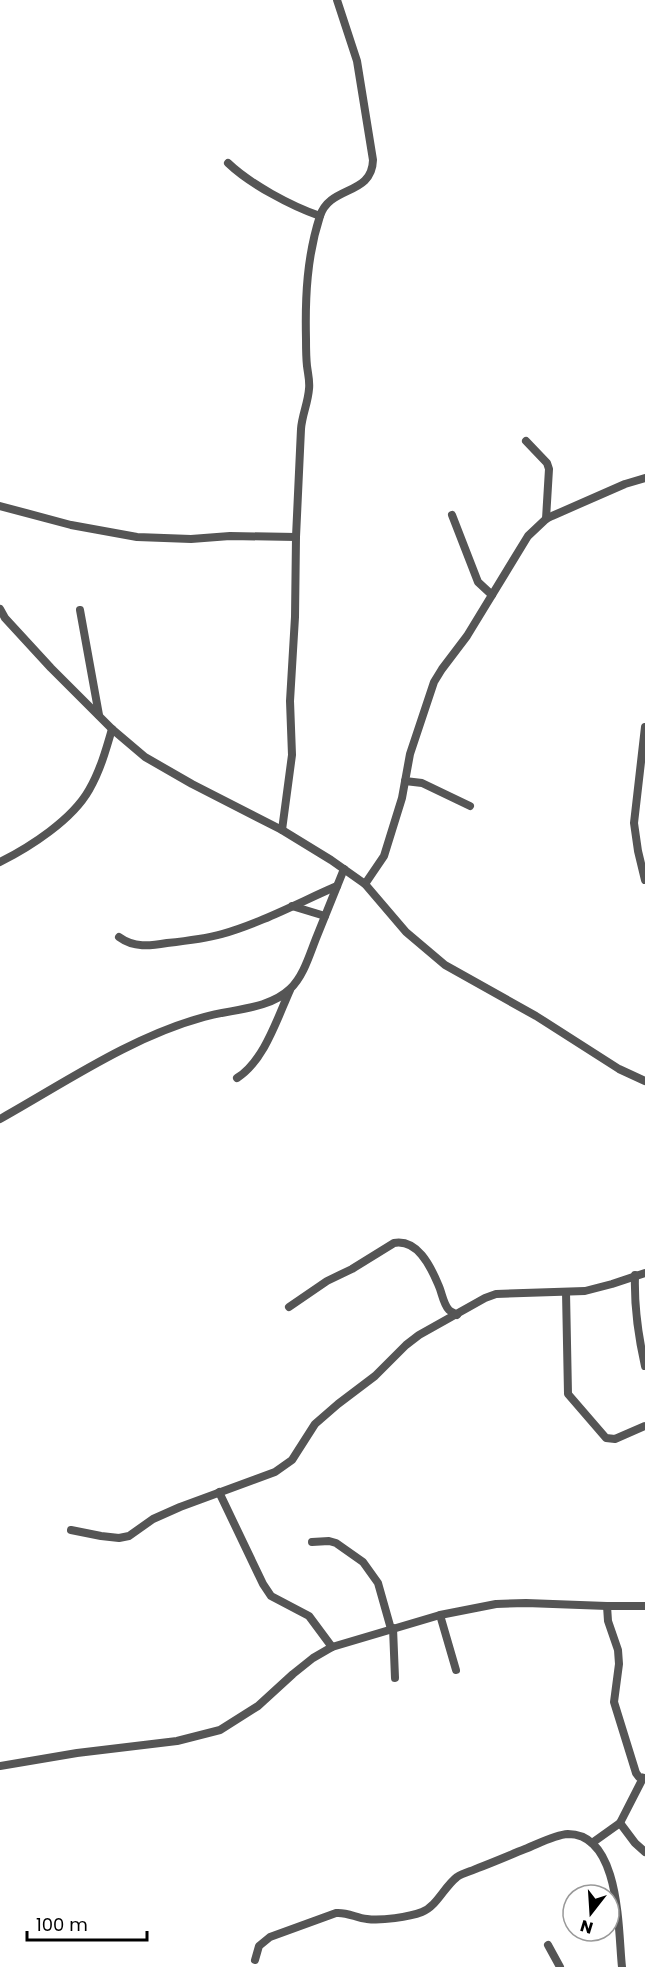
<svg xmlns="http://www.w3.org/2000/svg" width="645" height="1967" font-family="Poppins,sans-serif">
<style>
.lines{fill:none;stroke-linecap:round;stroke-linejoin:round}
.street{stroke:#555;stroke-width:8}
</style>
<rect width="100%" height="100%" fill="#fff"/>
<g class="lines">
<!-- street -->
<g class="street">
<path d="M228,163C250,184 291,206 320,216"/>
<polyline points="526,441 547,463 549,469 546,519"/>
<polyline points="0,506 71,525 137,537 191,539 230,536 296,537"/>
<polyline points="452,515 478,582 492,595"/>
<polyline points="0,609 5,618 51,668 112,729 145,757 192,784 282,830 331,860 365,884 406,932 445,965 536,1016 619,1069 645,1081"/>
<polyline points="80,610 99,715"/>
<polyline points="645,727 634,823 638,851 645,880"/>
<polyline points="405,781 422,783 470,806"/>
<path d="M282,830L292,755L290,701L295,617L296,537L301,429C302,415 308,403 309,389C310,381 308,374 307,366C306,357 306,348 306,339C305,297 307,256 320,216C330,185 372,196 373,160L357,61L337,0"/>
<path d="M0,862C30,847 72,820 89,790C100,771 106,750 112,729"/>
<polyline points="365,884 384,856 402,798 410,754 434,682 442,669 467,636 528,536 546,519 552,516 625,484 645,478"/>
<polyline points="292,906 325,916"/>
<path d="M119,937C134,948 150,946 167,943C186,941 204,939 222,934C261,923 300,902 337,886"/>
<path d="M237,1078C264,1061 277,1019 290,990"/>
<path d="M0,1119C66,1082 131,1037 204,1017C231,1009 268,1010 290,989C304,976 310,953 317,936C326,914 335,891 344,869"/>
<path d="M635,1275C634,1306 638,1335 645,1366"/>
<polyline points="566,1292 568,1394 606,1438 615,1439 645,1426"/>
<path d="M289,1307L327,1281L352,1269L394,1243C417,1239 430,1265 438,1284C442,1292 443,1304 449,1310C451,1312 455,1313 457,1315"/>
<polyline points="219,1492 263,1584 271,1596 309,1616 332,1647"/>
<polyline points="71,1530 101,1536 119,1538 129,1536 153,1519 180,1507 275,1472 292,1460 315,1424 338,1404 375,1376 406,1345 419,1335 485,1298 496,1294 585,1291 612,1284 645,1273"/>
<polyline points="312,1542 329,1541 336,1543 363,1562 378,1583 391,1629"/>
<polyline points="607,1606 608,1621 618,1650 619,1664 614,1702 636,1773 639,1777 645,1778"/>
<polyline points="440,1615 456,1670"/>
<polyline points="393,1628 395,1678"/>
<polyline points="0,1766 77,1753 177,1741 220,1730 258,1706 293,1674 313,1658 332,1647 440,1615 496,1604 526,1603 607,1606 645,1606"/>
<polyline points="620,1823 635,1843 645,1852"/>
<polyline points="592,1843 620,1823 643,1778"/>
<polyline points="548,1945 560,1967"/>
<path d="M255,1960L259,1946L270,1937L336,1913C348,1912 356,1918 367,1919C381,1921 409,1917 422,1912C437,1906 444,1887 457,1877C463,1873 472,1871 478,1868C494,1862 510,1855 525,1849C538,1844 554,1835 568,1834C621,1834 618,1932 622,1967"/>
</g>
</g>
<!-- north arrow -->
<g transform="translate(591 1913) rotate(197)"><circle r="28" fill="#ffffff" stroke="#999999" stroke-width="1.5"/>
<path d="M0-4.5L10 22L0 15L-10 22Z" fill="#000000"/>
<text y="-9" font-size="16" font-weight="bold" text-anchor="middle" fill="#000000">N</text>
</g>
<!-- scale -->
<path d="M27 1931v9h120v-9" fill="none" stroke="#000000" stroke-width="3"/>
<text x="36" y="1931" font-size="18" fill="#000000" stroke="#ffffff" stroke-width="4.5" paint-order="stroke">100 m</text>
</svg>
